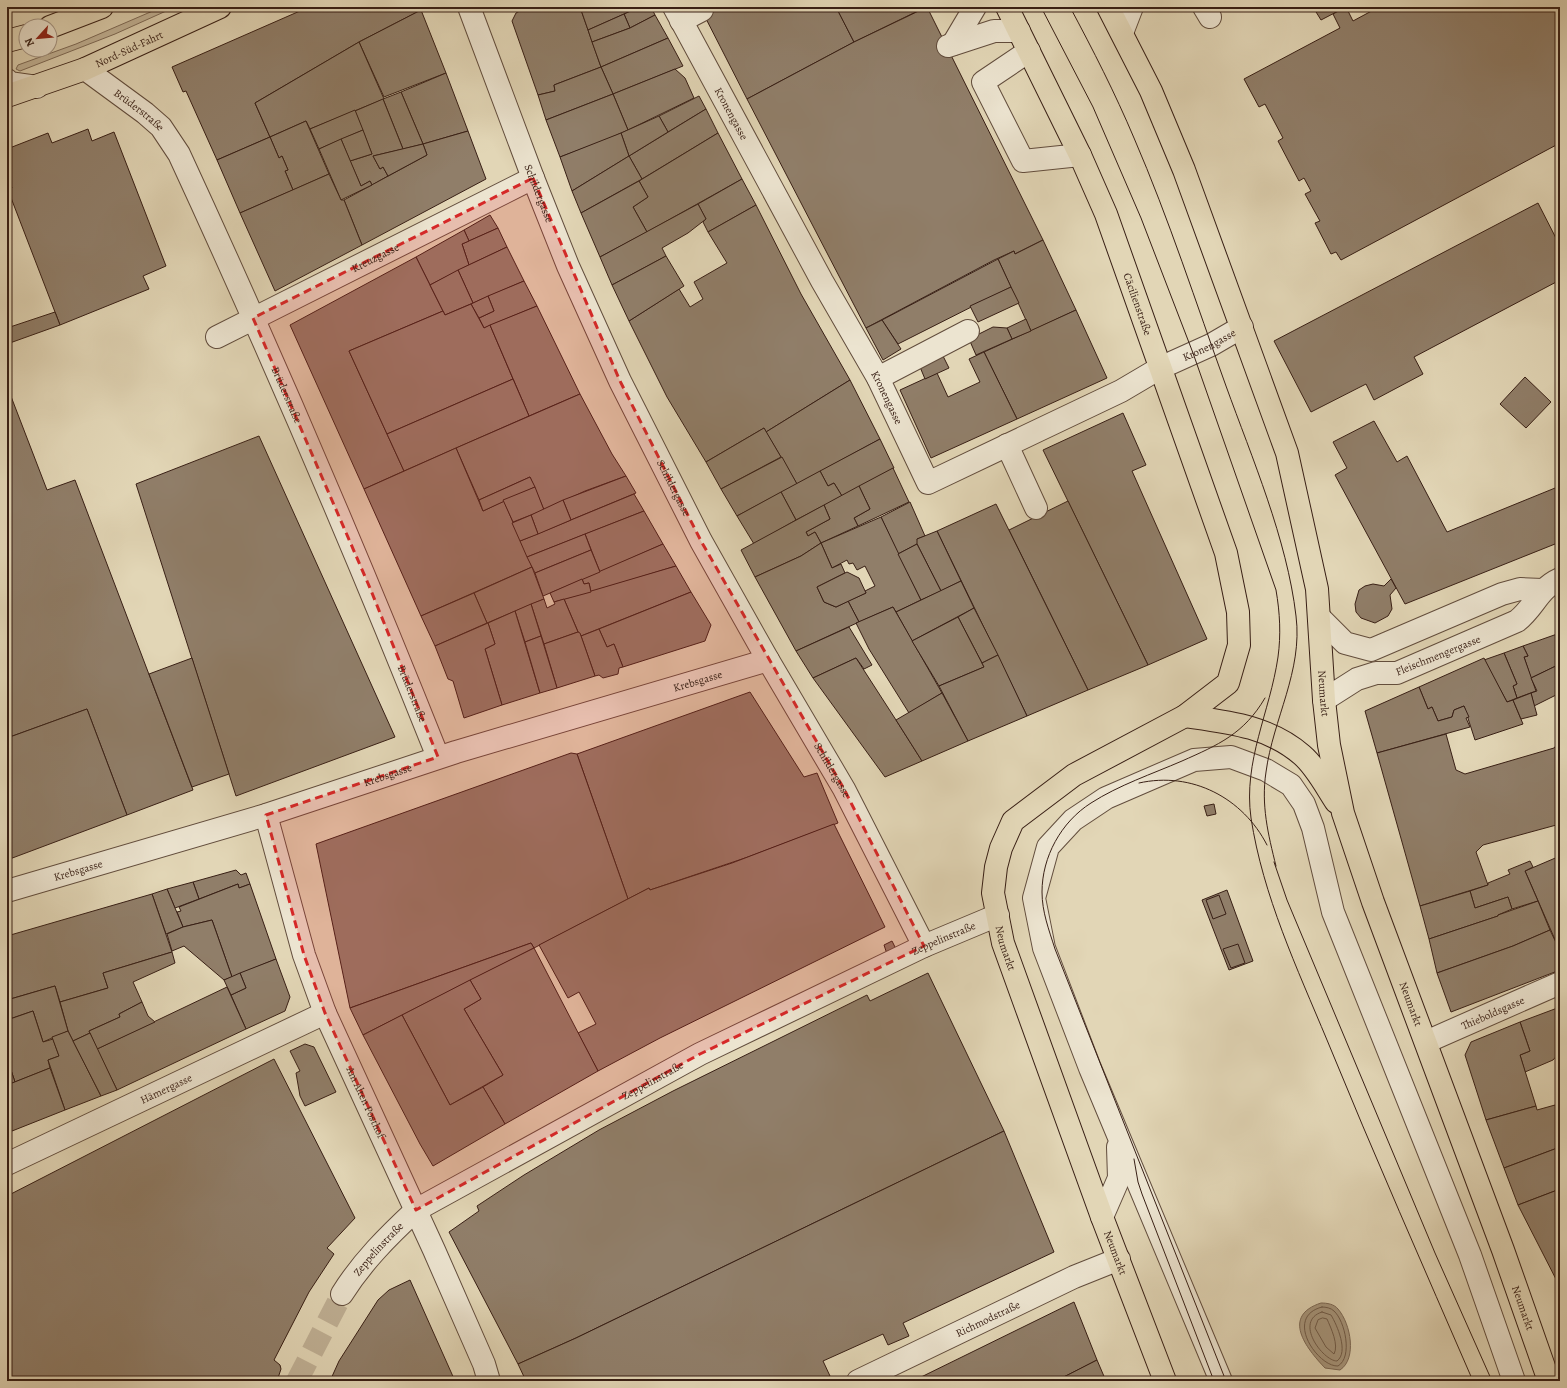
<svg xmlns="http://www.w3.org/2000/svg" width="1567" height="1388" font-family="Alegreya,serif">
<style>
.green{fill:#c5b79b;stroke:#7e6b58}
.water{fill:#a8987f;stroke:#7b6855}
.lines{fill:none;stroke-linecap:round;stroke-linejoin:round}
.shore{stroke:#705c4a;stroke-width:1}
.building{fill:#907e69;stroke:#381f15}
.minor-tunnel{stroke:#c0b196;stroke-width:22;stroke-dasharray:22 11;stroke-linecap:butt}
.minor-casing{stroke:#624d3d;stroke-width:24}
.major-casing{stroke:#381f15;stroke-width:24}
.minor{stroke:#ece4d0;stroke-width:22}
.major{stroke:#e2d6b6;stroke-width:22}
.tram{stroke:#381f15;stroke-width:1}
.marked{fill:#d62828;fill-opacity:0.2;stroke:#d62828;stroke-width:3;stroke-dasharray:8 5;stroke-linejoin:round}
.labels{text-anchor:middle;stroke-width:3.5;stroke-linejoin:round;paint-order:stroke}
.street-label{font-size:11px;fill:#381f15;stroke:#ece4d0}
</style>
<rect width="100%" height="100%" fill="#e2d6b6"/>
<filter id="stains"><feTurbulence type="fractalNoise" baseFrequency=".005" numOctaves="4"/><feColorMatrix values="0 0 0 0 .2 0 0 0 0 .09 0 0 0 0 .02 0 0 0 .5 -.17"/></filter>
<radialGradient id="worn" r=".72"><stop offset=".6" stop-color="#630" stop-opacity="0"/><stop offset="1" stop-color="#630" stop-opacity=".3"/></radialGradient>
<!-- green -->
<polygon class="green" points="162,7 175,7 115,34 20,71 16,69 18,65 76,44"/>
<!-- water -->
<path class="water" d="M1321,1303C1327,1303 1334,1304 1338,1309C1351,1324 1357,1359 1340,1370L1325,1368C1306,1348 1281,1316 1321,1303Z"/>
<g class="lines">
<!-- shore -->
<g class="shore">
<path d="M1322,1307C1326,1307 1331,1308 1334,1311C1345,1321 1353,1357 1338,1366C1318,1367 1283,1317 1322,1307Z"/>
<path d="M1322,1312L1331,1315C1337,1325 1349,1352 1337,1361C1323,1361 1293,1321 1322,1312Z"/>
<path d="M1323,1318L1327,1319C1331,1328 1339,1345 1334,1354L1326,1347L1315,1328L1318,1320Z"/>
</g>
</g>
<!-- building -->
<g class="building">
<polygon points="309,7 420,7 421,10 359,42 255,103 270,137 217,160 186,91 183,92 172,67"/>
<polygon points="527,7 580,7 601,67 554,85 555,91 538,95 512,21 516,13"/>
<polygon points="580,7 640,7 588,30"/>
<polygon points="640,7 651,7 655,15 630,28 624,14"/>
<polygon points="700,7 836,7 854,42 747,99"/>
<polygon points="836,7 926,7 854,42"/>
<polygon points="927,7 1043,240 1015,254 1014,251 994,260 866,328 747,99 854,42"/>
<polygon points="1313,7 1346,7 1321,20"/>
<polygon points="1346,7 1353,21 1379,7 1560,7 1560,143 1341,260 1336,252 1331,254 1315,223 1320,221 1305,194 1311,191 1304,178 1299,181 1278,141 1283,138 1265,104 1259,107 1244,79 1340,28 1333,14"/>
<polygon points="421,10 446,73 384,97 359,42"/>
<polygon points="624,14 630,28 592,42 588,30"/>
<polygon points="655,15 668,38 601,67 592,42 630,28"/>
<polygon points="668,38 683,66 613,94 601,67"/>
<polygon points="359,42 384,99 310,129 306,121 270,137 255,103"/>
<polygon points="601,67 613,94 546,120 538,95 555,91 554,85"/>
<polygon points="675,69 685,78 694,98 628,130 613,94"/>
<polygon points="446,73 468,131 423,144 401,92"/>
<polygon points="401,92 423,144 403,149 383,99"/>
<polygon points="613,94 628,130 603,141 560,157 546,120"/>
<polygon points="699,96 706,109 668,132 659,116"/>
<polygon points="383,99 403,149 373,156 380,169 383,167 388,176 372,185 370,181 361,186 350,161 372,154 355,111"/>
<polygon points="706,109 718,133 642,179 629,156"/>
<polygon points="355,110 363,130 319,149 310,129"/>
<polygon points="659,116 668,132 629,156 621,133"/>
<polygon points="306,121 329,174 293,190 285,171 288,170 282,156 279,158 270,137"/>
<polygon points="88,129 92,141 114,132 166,266 143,276 149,289 60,325 8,190 12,188 7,174 7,149 48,133 52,143"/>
<polygon points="363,130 372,154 350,161 341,139"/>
<polygon points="468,131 486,179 362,245 344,200 427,155 423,144"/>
<polygon points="621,133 629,156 572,191 560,157"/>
<polygon points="718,133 742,179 647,232 633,207 648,197 639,181"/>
<polygon points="270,137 279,158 282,156 288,170 285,171 293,190 240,213 217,160"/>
<polygon points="341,139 361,186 370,181 372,185 341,200 319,149"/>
<polygon points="423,144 427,155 388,176 383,167 380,169 373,156"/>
<polygon points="629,156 642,179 581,213 572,191"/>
<polygon points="329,174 341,200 344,200 362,245 275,291 240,213"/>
<polygon points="742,179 756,205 708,232 703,222 706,219 698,204"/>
<polygon points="639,181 648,197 633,207 647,232 600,257 581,213"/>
<polygon points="1538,203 1560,246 1560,280 1414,357 1423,374 1374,400 1366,384 1311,412 1274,341"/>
<polygon points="698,204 706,219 688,233 662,248 666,256 612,285 600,257"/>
<polygon points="756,205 801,294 850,380 766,432 764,428 706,462 667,397 629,321 679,289 690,307 703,299 694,282 727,263 708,232"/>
<polygon points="490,215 498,228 469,241 464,230"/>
<polygon points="498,228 507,247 469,265 462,244"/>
<polygon points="464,230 469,241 462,244 469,265 430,285 416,257"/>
<polygon points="1043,240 1076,310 1031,331 998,259 1014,251 1015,254"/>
<polygon points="507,247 524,281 473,303 458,270"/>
<polygon points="666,256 684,286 629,321 612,285"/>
<polygon points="416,257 443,311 349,351 404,471 364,489 290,325"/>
<polygon points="998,259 1011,287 898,344 882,320"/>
<polygon points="458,270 473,303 445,315 430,285"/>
<polygon points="524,281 537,306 484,328 479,318 494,311 488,296"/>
<polygon points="1011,287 1019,303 978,322 970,306"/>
<polygon points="488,296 494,311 479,318 471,304"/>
<polygon points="471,304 484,328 490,325 513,379 387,434 349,351 443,311 445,315"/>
<polygon points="537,306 580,394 529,416 490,325"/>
<polygon points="1076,310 1107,378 1017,419 984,352"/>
<polygon points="55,312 60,325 7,344 7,328"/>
<polygon points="1026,319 1031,331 1012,339 1007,328"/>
<polygon points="882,320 901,349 883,360 866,328"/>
<polygon points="993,327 1007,328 1012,339 976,355 969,339"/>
<polygon points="984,352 1017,419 931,458 900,390 937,373 948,397 980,382 969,359"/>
<polygon points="943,356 949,368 925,379 920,367"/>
<polygon points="1525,377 1551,402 1526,428 1500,404"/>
<polygon points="513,379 529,416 404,471 387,434"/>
<polygon points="850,380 880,439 797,484 766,432"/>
<polygon points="7,386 47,490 75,480 193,790 127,815 87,709 7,738"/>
<polygon points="580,394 612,454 626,476 585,491 544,510 530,477 479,500 456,448"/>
<polygon points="1123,413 1146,465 1132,471 1207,639 1148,665 1043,450"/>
<polygon points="1374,421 1397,462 1407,456 1447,532 1560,486 1560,542 1405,604 1335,475 1347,468 1333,442"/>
<polygon points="764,428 781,457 721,489 706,462"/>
<polygon points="259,436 395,737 236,796 136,484"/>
<polygon points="880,439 894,468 842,496 834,483 828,486 820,471"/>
<polygon points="456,448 483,511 504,501 532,567 421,616 364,489"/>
<polygon points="782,457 797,484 737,516 721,489"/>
<polygon points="893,468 909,502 858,526 854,518 870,509 859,486"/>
<polygon points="820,471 828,486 834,483 842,496 796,520 781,492"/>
<polygon points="626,476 636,493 571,520 563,500"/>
<polygon points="530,477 535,487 483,511 479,500"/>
<polygon points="859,486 870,509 854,518 858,526 821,543 815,532 808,536 806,532 830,519 824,505"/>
<polygon points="535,487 544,510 513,522 503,500"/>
<polygon points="781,492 796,520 754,544 737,516"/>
<polygon points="634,494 644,511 527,557 520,541"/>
<polygon points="563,500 571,520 538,534 531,515"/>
<polygon points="1068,501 1148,665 1088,690 1009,530"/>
<polygon points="910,502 925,536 917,539 919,543 898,554 881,517"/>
<polygon points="996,504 1088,690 1027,716 937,531"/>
<polygon points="824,505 830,519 806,532 808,536 815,532 821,543 801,556 755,577 741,550"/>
<polygon points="644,511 663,544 600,572 585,534"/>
<polygon points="531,515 538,534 520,541 512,523"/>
<polygon points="881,517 921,600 896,612 893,607 859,622 848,601 866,593 865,591 875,586 865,566 857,570 853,563 849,564 847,560 832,568 821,543"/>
<polygon points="937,531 961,581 941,591 917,544 917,539"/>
<polygon points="585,534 591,550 535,573 527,557"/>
<polygon points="821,543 832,568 841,564 845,573 817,587 824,602 836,607 848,601 859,622 796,651 755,577 801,556"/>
<polygon points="663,544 676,566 591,592 589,583 584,584 582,579"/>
<polygon points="917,544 941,591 921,600 898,554"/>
<polygon points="591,550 600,572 543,596 535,573"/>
<polygon points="676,566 691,592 581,636 579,634 564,599"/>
<polygon points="532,567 544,599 487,623 474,593"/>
<polygon points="847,572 859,578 866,593 836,607 824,602 817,587"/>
<polygon points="582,579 584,584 589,583 591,592 554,602 550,593"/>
<polygon points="1391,579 1396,588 1390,595 1392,609 1388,616 1375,623 1361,618 1356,612 1355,604 1359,590 1365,586 1373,584 1384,586"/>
<polygon points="961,581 974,608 912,641 896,612"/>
<polygon points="691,592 711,625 705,641 623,667 614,644 607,647 599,629"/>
<polygon points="474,593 487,623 435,646 421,616"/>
<polygon points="544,599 547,608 555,604 554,602 564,599 578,632 544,644 531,604"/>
<polygon points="531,604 541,636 525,642 515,611"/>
<polygon points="893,607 942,693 909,713 869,649 856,623"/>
<polygon points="974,608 998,655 982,663 958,617"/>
<polygon points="515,611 540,693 502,705 485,649 495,644 488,623"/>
<polygon points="958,617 984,667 939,686 912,641"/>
<polygon points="488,623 495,644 485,649 502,705 464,718 453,681 448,679 435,646"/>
<polygon points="849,627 872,665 864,669 856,658 813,678 796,651"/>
<polygon points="599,629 607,647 614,644 623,667 619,668 618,674 603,678 599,675 595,676 581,636"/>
<polygon points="578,632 580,633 595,676 557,688 544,644"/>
<polygon points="1560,633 1560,664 1531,678 1524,657 1528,656 1523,646"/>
<polygon points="541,636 557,688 540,693 525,642"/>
<polygon points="1523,646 1528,656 1524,657 1536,691 1517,698 1513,686 1517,684 1504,653"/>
<polygon points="1504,653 1517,684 1513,686 1517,698 1507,702 1484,660"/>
<polygon points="998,655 1027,716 968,741 939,686 984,667 982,663"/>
<polygon points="192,658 229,774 192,787 149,674"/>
<polygon points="856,658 896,720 922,761 885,777 813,678"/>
<polygon points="1484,658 1507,702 1513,700 1523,724 1475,740 1464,706 1454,710 1452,717 1438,721 1432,707 1428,709 1419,687"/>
<polygon points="1560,664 1560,693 1534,706 1531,693 1537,691 1531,678"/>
<polygon points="1419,687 1428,709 1432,707 1438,721 1452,717 1454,710 1464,706 1469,717 1466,718 1470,727 1377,753 1365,711"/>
<polygon points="750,692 804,777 817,773 838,823 748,857 650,890 649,888 628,899 577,754"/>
<polygon points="942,693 968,741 922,761 896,720"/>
<polygon points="1531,693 1537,715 1521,719 1513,700"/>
<polygon points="87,709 127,815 7,860 7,738"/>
<polygon points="1446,734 1456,770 1465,774 1554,748 1560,741 1560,824 1483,845 1476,852 1488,885 1420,906 1377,753"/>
<polygon points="571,753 577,754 628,899 534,948 531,943 350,1008 316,844"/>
<polygon points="1214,804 1216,814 1207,816 1204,806"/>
<polygon points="834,824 885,927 660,1038 598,1071 578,1033 596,1024 579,992 568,998 539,945 649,888 650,890 732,863"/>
<polygon points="1560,856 1560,951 1525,871"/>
<polygon points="1530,861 1533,867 1525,871 1538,901 1512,909 1508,897 1475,908 1470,891 1488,885 1488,883 1510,874 1508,870"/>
<polygon points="236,870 241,875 246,873 250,884 239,888 238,884 199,899 193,882"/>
<polygon points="193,882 199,899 175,908 167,889"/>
<polygon points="238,884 239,888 250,884 276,959 232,977 212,920 183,927 177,912 181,911 179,907"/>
<polygon points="167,889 183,927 166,934 152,894"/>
<polygon points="1227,890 1253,961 1229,970 1202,900"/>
<polygon points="1470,891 1475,908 1508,897 1512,909 1498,915 1498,916 1429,939 1420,906"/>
<polygon points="152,894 172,952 103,973 108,988 60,1002 55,986 7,1000 7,936"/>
<polygon points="1219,895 1226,914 1213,919 1206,900"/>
<polygon points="1538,901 1550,930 1513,946 1437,973 1429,939 1498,916 1498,915"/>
<polygon points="212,920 232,977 224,980 184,946 172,951 167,934 183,927"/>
<polygon points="1550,930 1560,951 1560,970 1451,1012 1437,973 1513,946"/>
<polygon points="892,941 896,949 887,954 884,945"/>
<polygon points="531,943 534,948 363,1035 350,1008"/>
<polygon points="1238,944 1245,963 1231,968 1223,949"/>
<polygon points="534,948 598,1071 505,1124 483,1087 503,1075 464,1009 481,999 470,980"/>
<polygon points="172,952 175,963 133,982 142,1002 119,1014 120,1017 89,1031 90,1033 73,1041 68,1031 60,1002 108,988 103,973"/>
<polygon points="276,959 290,997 285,1011 246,1029 231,995 246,988 240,973"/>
<polygon points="240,973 246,988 231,995 224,980"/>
<polygon points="928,973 1004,1131 576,1338 518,1364 449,1232 479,1211 477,1206 524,1175 599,1130 673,1091 867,995 870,1001"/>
<polygon points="470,980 481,999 464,1009 503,1075 450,1105 402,1015"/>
<polygon points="55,986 68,1031 43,1042 33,1011 7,1020 7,1000"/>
<polygon points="227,987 246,1029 117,1090 97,1049"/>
<polygon points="142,1002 148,1016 155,1022 97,1049 89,1031 120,1017 119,1014"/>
<polygon points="1560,1007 1560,1052 1553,1060 1525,1072 1520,1055 1530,1051 1520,1022"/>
<polygon points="33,1011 43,1042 53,1039 59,1056 48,1060 50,1068 15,1082 7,1058 7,1020"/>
<polygon points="402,1015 450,1105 483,1087 505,1124 433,1166 420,1144 363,1035"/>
<polygon points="1520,1022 1530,1051 1520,1055 1536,1106 1486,1120 1465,1055 1471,1042"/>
<polygon points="68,1031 101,1096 65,1110 48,1060 59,1056 52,1037"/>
<polygon points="90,1033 117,1090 101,1096 73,1041"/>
<polygon points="305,1044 314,1047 336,1092 305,1106 300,1096 296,1073 300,1071 290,1051"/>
<polygon points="7,1058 15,1082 7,1085"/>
<polygon points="274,1059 355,1218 327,1248 334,1254 309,1292 274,1360 280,1365 281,1369 277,1381 7,1381 7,1196"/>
<polygon points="50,1068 65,1110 7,1133 7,1085"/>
<polygon points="1555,1105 1560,1118 1560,1147 1504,1168 1486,1120 1536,1106 1537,1110"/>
<polygon points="1004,1131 1054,1252 903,1323 909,1336 888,1345 883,1334 823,1361 830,1376 819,1381 526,1381 518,1364 576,1338"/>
<polygon points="1560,1147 1560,1189 1518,1205 1504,1168"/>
<polygon points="1560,1189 1560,1287 1518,1205"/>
<polygon points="410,1280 455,1381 330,1381 339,1361 378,1300 389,1290"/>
<polygon points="1074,1302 1097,1360 1056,1381 913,1381"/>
<polygon points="1097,1360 1106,1381 1056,1381"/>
</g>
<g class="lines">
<!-- minor-tunnel -->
<polyline class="minor-tunnel" points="297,1381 342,1294"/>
<!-- minor casing -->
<g class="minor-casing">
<g id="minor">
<path id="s1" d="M469,7L533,178L568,266L620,381L701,541L768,660L844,789L924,946"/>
<path id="s2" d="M674,7L822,281L878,378L928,483L1121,391L1160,368L1211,345L1242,327"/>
<polyline points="1204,7 1210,17"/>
<polyline points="681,21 702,10"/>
<polyline points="1122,33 1132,7"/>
<polyline points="953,44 975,7"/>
<polyline points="948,46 994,31 1019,31"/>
<polyline points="1029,51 983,82 1023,161 1080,155"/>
<path id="s3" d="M85,69L145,113L161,127L179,154C271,353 357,554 438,757"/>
<polyline points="7,80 9,83 37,87"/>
<path id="s4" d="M217,337L533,178"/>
<polyline points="878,378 968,331"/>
<polyline points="1007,445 1036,508"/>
<polyline points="1319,617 1345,643 1371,650 1502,594 1520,589 1542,590"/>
<path d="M1324,700L1357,679L1376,673H1397L1517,621C1535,607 1538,589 1560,579"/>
<path id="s5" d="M266,815L304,955L325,1013L434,1250L484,1364L489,1381"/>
<path id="s6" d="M7,891L266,815L456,752L768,660"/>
<path id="s7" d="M1426,1042L1560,983"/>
<path id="s8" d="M7,1164L325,1013"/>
<polyline points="1102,1217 1119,1178 1118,1147"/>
<path id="s9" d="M342,1294C362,1262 388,1236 416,1210L700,1054L924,946L998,915"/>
<path id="s10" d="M858,1381L1074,1277L1119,1259"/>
<polyline points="1221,1381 1090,1068 1044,948 1034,898 1048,847 1073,820 1106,798 1194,760 1231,757 1266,770 1291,785 1304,804 1313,828 1333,912 1470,1255 1514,1381"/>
</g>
</g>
<!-- major casing -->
<g class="major-casing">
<g id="major">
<path id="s11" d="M1007,7L1080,155L1106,214L1226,553L1238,612L1239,645L1228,683L1185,716L1074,775L1013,821L1001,848L996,867L993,893L1003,943L1102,1217L1165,1381"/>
<path id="s12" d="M1108,7L1151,91L1184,170L1287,453L1317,589L1324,700L1329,745L1343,813L1373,902L1503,1250L1549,1381"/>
<polyline points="50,27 102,7"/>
<polyline points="7,41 26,36"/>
<path id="s13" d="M7,96L85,69L220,7"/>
<path d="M1185,716C1227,722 1269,726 1302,755C1316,767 1326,787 1336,802"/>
</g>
</g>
<!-- minor -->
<use href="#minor" class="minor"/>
<!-- major -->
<use href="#major" class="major"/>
<!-- tram -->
<g class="tram">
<path d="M1041,7L1093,107L1141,218L1193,353L1276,590C1280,613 1281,635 1278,657C1270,712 1243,761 1251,818C1263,896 1297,968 1327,1040C1374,1155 1424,1268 1473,1381"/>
<path d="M1070,7C1093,50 1115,93 1134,138C1169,219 1196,303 1226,386C1252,458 1287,539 1296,616C1303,671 1273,719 1266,772C1261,805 1268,834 1276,866"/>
<path d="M1139,783C1192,771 1243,798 1267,845"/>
<polyline points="1274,862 1287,900 1435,1253 1492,1381"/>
<polyline points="1134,1159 1138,1182 1142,1194 1214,1381"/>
<path d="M1226,1381L1055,949C1049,930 1042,912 1042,892C1042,857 1061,822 1091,803C1119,785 1152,774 1182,761C1218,745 1244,734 1265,698"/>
</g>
</g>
<!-- marked area -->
<path class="marked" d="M533,178L620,381L701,541L844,789L924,946L700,1054L416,1210L325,1013L304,955L266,815L438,757L370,588L253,318Z"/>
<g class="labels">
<!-- street labels -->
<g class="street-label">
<text dy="4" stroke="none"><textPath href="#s13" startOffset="131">Nord-Süd-Fahrt</textPath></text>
<text dy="4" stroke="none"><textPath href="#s3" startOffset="68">Brüderstraße</textPath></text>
<text dy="4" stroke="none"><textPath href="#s2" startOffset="121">Kronengasse</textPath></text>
<text dy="4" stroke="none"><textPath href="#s1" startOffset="199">Schildergasse</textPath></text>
<text dy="4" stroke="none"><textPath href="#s4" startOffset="177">Kreuzgasse</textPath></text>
<text dy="4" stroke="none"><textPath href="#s11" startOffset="325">Cäcilienstraße</textPath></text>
<text dy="4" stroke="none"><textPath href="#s2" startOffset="853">Kronengasse</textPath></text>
<text dy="4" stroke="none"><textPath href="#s3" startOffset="392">Brüderstraße</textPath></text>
<text dy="4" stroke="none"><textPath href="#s2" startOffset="445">Kronengasse</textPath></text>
<text dy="4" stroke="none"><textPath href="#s1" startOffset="523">Schildergasse</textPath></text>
<text transform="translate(1438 655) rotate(-22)" y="4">Fleischmengergasse</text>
<text dy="4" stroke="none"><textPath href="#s6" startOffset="722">Krebsgasse</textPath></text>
<text dy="4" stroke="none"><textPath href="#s3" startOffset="716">Brüderstraße</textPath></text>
<text dy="4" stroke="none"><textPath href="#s12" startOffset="725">Neumarkt</textPath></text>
<text dy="4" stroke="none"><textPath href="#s1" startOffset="847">Schildergasse</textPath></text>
<text dy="4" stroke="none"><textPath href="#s6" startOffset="398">Krebsgasse</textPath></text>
<text dy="4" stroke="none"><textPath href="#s6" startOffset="74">Krebsgasse</textPath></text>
<text dy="4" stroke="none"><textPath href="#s9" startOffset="706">Zeppelinstraße</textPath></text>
<text dy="4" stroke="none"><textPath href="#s11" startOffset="1110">Neumarkt</textPath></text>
<text dy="4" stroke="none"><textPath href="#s12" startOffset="1049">Neumarkt</textPath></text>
<text dy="4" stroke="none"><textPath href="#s7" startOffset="73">Thieboldsgasse</textPath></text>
<text dy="4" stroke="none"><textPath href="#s9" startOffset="382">Zeppelinstraße</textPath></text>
<text dy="4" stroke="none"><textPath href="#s8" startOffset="176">Hämergasse</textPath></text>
<text dy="4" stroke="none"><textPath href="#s5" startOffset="305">Am Alten Posthof</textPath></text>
<text dy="4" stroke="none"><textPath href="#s9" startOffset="58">Zeppelinstraße</textPath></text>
<text dy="4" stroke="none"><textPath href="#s11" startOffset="1434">Neumarkt</textPath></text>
<text dy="4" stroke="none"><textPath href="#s12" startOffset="1373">Neumarkt</textPath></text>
<text dy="4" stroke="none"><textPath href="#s10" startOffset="144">Richmodstraße</textPath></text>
</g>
</g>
<!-- margin -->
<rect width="1567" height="1388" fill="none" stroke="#e2d6b6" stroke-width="24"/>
<rect x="8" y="8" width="1551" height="1372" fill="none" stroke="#381f15" stroke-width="2"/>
<rect x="12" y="12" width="1543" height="1364" fill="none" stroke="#381f15"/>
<!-- north arrow -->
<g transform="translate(38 38) rotate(243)"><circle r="19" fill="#ece4d0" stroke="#a49585"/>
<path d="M0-3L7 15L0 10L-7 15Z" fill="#8f2418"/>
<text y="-6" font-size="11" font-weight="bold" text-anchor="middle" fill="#381f15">N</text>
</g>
<rect width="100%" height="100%" filter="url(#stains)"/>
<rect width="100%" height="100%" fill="url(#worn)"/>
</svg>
